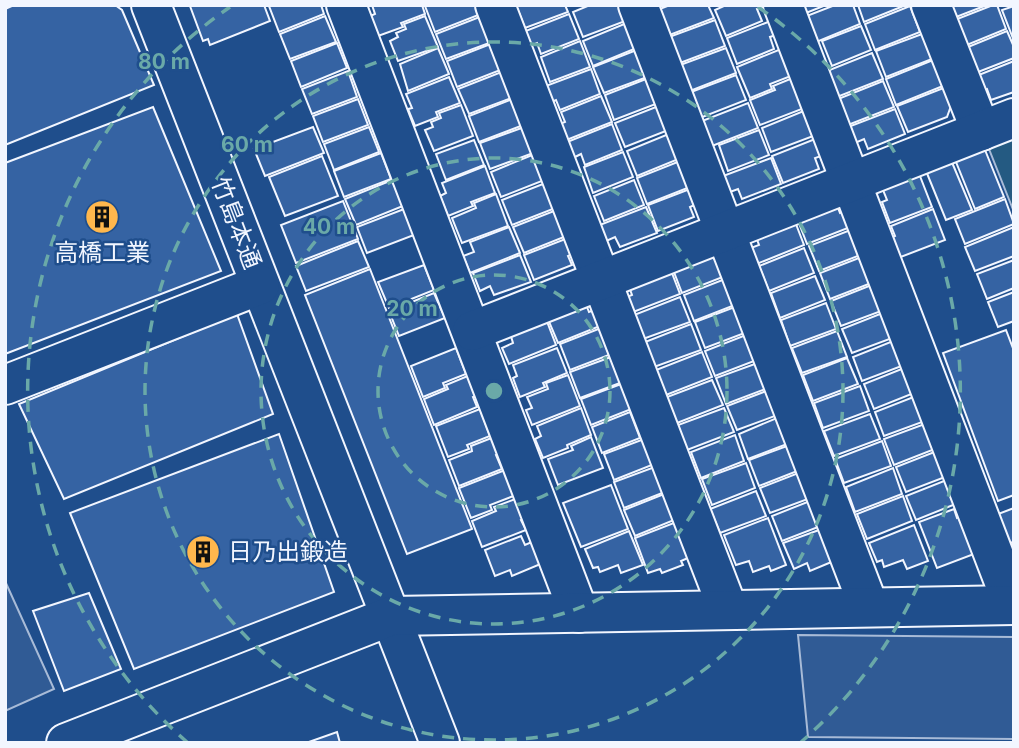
<svg xmlns="http://www.w3.org/2000/svg" width="1019" height="748" font-family="Inter,'Noto Sans JP',sans-serif">
<style>
.green{fill:#245a82;stroke:#a8bbd7;stroke-width:2}
.parking{fill:#305b95;stroke:#a8bbd7;stroke-width:2}
.building{fill:#3563a3;stroke:#f2f6ff;stroke-width:2}
.lines{fill:none;stroke-linecap:round;stroke-linejoin:round}
.minor-casing{stroke:#f2f6ff;stroke-width:42}
.minor{stroke:#1f4e8c;stroke-width:38}
.ring{fill:none;stroke:#6aa9a8;stroke-width:3.5;stroke-dasharray:12 9}
.labels{text-anchor:middle;stroke-width:5;stroke-linejoin:round;paint-order:stroke}
.street-label{font-size:24px;fill:#f2f6ff;stroke:#1f4e8c}
.poi-label{font-size:24px;fill:#f2f6ff;stroke:#1f4e8c}
.centre{fill:#6aa9a8;stroke:#1f4e8c;stroke-width:3.5}
.ring-label{font-size:21px;text-anchor:middle;font-weight:bold;fill:#6aa9a8;stroke:#1f4e8c;stroke-width:5;stroke-linejoin:round;paint-order:stroke}
</style>
<rect width="100%" height="100%" fill="#1f4e8c"/>
<!-- green -->
<polygon class="green" points="1014,133 1014,212 987,144"/>
<!-- parking -->
<g class="parking">
<polygon points="5,581 54,689 5,711"/>
<polygon points="798,635 1014,637 1014,739 808,737"/>
</g>
<!-- building -->
<g class="building">
<polygon points="14,5 115,5 122,10 154,85 5,145 5,9"/>
<polygon points="264,5 270,21 210,45 208,39 203,41 190,6"/>
<polygon points="272,5 321,5 324,14 279,32 269,6"/>
<polygon points="372,5 422,5 425,14 401,23 403,27 378,36 370,16 375,14"/>
<polygon points="478,5 481,14 435,32 425,6"/>
<polygon points="516,5 565,5 568,12 525,28"/>
<polygon points="590,5 622,5 628,20 583,37 573,12"/>
<polygon points="670,5 708,5 714,18 667,36 657,10"/>
<polygon points="726,5 767,5 757,9 762,21 726,36 715,10"/>
<polygon points="803,5 826,5 806,13"/>
<polygon points="835,5 853,5 860,24 814,43 804,17"/>
<polygon points="858,5 906,5 864,22"/>
<polygon points="946,5 987,5 951,19"/>
<polygon points="993,5 997,5 1006,29 962,47 952,21"/>
<polygon points="910,6 920,32 875,50 865,24"/>
<polygon points="1014,6 1014,41 1002,10"/>
<polygon points="569,14 579,39 541,54 537,43 528,47 523,32"/>
<polygon points="325,16 336,42 290,59 280,34"/>
<polygon points="425,16 438,47 398,61 390,41 398,37 396,33 406,29 404,24"/>
<polygon points="482,16 492,42 446,59 436,34"/>
<polygon points="715,20 725,46 680,63 669,37"/>
<polygon points="773,20 779,34 770,37 774,49 737,64 727,38"/>
<polygon points="629,22 639,47 593,66 583,41"/>
<polygon points="861,26 871,50 832,66 822,41"/>
<polygon points="1007,31 1014,47 1014,58 973,74 963,49"/>
<polygon points="922,34 932,59 886,77 876,51"/>
<polygon points="580,41 590,67 550,82 541,57"/>
<polygon points="337,43 347,68 301,87 291,61"/>
<polygon points="493,43 503,69 457,87 447,61"/>
<polygon points="438,48 449,74 408,91 400,64"/>
<polygon points="726,48 736,73 690,91 680,65"/>
<polygon points="639,49 650,76 604,93 593,67"/>
<polygon points="781,49 791,76 770,84 772,89 750,98 737,67"/>
<polygon points="872,53 883,79 837,97 827,71"/>
<polygon points="933,60 943,86 896,105 886,79"/>
<polygon points="1014,61 1014,92 991,100 987,89 977,93 971,78"/>
<polygon points="591,69 600,94 560,110 556,100 549,103 543,87"/>
<polygon points="348,71 357,97 312,114 302,89"/>
<polygon points="504,71 514,97 469,114 458,89"/>
<polygon points="736,75 746,100 700,118 691,92"/>
<polygon points="449,77 460,103 436,112 438,117 415,126 408,109 412,108 406,94"/>
<polygon points="651,77 661,102 614,120 605,95"/>
<polygon points="795,77 807,107 760,125 750,100 775,90 773,86"/>
<polygon points="883,81 894,107 848,125 838,99"/>
<polygon points="946,87 952,103 947,117 908,132 897,106"/>
<polygon points="601,96 612,122 564,141 557,125 565,122 561,112"/>
<polygon points="515,98 526,124 479,142 469,116"/>
<polygon points="358,99 368,125 323,142 313,116"/>
<polygon points="748,103 758,128 712,146 702,121"/>
<polygon points="461,105 473,136 434,151 425,130 433,127 431,122 441,118 439,113"/>
<polygon points="661,105 671,129 625,147 615,123"/>
<polygon points="153,107 221,271 5,354 5,163"/>
<polygon points="895,109 905,134 868,149 864,139 855,143 848,127"/>
<polygon points="806,110 816,135 771,152 762,128"/>
<polygon points="612,124 622,150 585,165 581,154 573,158 567,142"/>
<polygon points="527,126 536,152 490,169 480,143"/>
<polygon points="313,127 324,153 265,176 254,149"/>
<polygon points="369,127 379,152 334,170 324,144"/>
<polygon points="759,130 769,155 728,171 719,145"/>
<polygon points="671,133 681,158 637,176 627,151"/>
<polygon points="820,137 827,154 815,158 819,169 783,183 772,156"/>
<polygon points="474,140 484,165 446,180 436,154"/>
<polygon points="983,145 1004,197 975,209 954,157"/>
<polygon points="623,152 633,177 593,193 584,167"/>
<polygon points="381,153 391,179 344,197 334,171"/>
<polygon points="537,153 547,179 501,197 491,172"/>
<polygon points="322,156 338,196 285,216 269,177"/>
<polygon points="771,158 781,184 742,199 738,189 730,192 723,176"/>
<polygon points="951,160 972,210 946,220 926,171"/>
<polygon points="680,161 690,187 647,204 637,178"/>
<polygon points="485,166 495,193 471,202 473,206 448,216 440,196 446,193 442,183"/>
<polygon points="918,171 932,207 890,223 882,202 887,200 881,185"/>
<polygon points="392,180 403,206 356,225 345,199"/>
<polygon points="634,180 644,205 604,221 594,196"/>
<polygon points="548,182 558,207 512,225 502,200"/>
<polygon points="695,187 701,202 690,207 694,217 658,231 648,205"/>
<polygon points="496,194 508,226 462,243 452,218 476,208 474,203"/>
<polygon points="1005,199 1014,224 965,244 955,219"/>
<polygon points="343,201 358,239 296,263 281,225"/>
<polygon points="836,203 840,213 847,210 853,226 807,244 797,218"/>
<polygon points="646,207 657,233 620,247 615,237 604,242 597,226"/>
<polygon points="404,209 414,235 367,253 357,227"/>
<polygon points="559,209 569,235 524,253 513,227"/>
<polygon points="933,209 945,240 898,258 890,238 895,236 891,226"/>
<polygon points="794,219 804,245 754,265 748,249 759,245 755,234"/>
<polygon points="509,227 520,253 470,273 463,256 474,252 470,242"/>
<polygon points="1014,227 1014,256 975,271 965,247"/>
<polygon points="853,229 863,254 819,271 809,246"/>
<polygon points="573,236 579,251 568,256 572,265 534,280 524,255"/>
<polygon points="358,241 369,267 306,291 296,266"/>
<polygon points="804,248 814,273 769,291 759,266"/>
<polygon points="711,251 716,262 726,258 733,273 682,293 672,267"/>
<polygon points="520,255 531,282 494,295 490,286 480,291 473,273"/>
<polygon points="864,256 874,282 830,299 820,273"/>
<polygon points="1014,260 1014,288 987,299 977,274"/>
<polygon points="424,265 434,290 389,308 378,282"/>
<polygon points="670,268 680,294 628,314 622,299 632,295 628,284"/>
<polygon points="370,269 472,529 407,554 305,295"/>
<polygon points="815,276 825,300 780,318 771,293"/>
<polygon points="730,277 740,303 694,321 684,295"/>
<polygon points="874,284 884,310 841,326 831,301"/>
<polygon points="1014,292 1014,321 998,327 988,302"/>
<polygon points="434,293 445,318 399,336 389,311"/>
<polygon points="680,297 690,322 643,339 634,315"/>
<polygon points="585,302 589,312 599,308 605,324 558,343 547,317"/>
<polygon points="826,303 836,329 790,346 781,320"/>
<polygon points="740,305 750,331 705,348 695,322"/>
<polygon points="885,312 895,337 852,353 842,329"/>
<polygon points="237,314 273,414 64,499 19,404"/>
<polygon points="546,319 556,345 509,364 502,348 513,343 510,333"/>
<polygon points="691,324 701,350 654,367 645,342"/>
<polygon points="606,326 612,341 605,344 609,355 570,370 560,344"/>
<polygon points="1006,330 1014,351 1014,495 998,501 943,353"/>
<polygon points="837,331 847,357 802,373 792,348"/>
<polygon points="751,333 762,358 715,376 705,351"/>
<polygon points="898,339 907,364 862,381 853,357"/>
<polygon points="456,348 466,374 443,383 445,388 423,397 411,366"/>
<polygon points="557,348 567,373 543,383 545,387 520,397 513,378 517,376 513,365"/>
<polygon points="702,352 712,377 666,395 656,370"/>
<polygon points="611,357 628,380 580,398 570,372"/>
<polygon points="847,358 858,384 813,401 803,375"/>
<polygon points="763,361 773,386 726,404 716,378"/>
<polygon points="909,366 919,391 874,409 864,384"/>
<polygon points="470,375 478,395 473,397 477,407 434,425 424,399 448,389 446,385"/>
<polygon points="568,375 580,406 532,425 526,410 532,408 527,397 548,389 546,383"/>
<polygon points="712,380 723,405 677,423 667,397"/>
<polygon points="629,381 639,406 591,425 581,399"/>
<polygon points="860,386 869,411 823,428 814,403"/>
<polygon points="774,388 783,413 737,430 727,406"/>
<polygon points="916,396 925,421 884,436 875,412"/>
<polygon points="581,408 591,435 567,445 568,448 543,458 535,439 541,436 537,426"/>
<polygon points="724,408 734,432 687,450 678,425"/>
<polygon points="480,409 490,436 467,445 469,449 448,457 436,426"/>
<polygon points="630,412 640,438 602,453 592,427"/>
<polygon points="870,414 880,439 834,456 824,431"/>
<polygon points="784,415 795,441 748,459 739,434"/>
<polygon points="930,422 940,447 894,465 884,439"/>
<polygon points="279,434 334,592 134,669 70,513"/>
<polygon points="735,435 744,461 701,478 691,452"/>
<polygon points="652,436 662,461 614,480 604,454"/>
<polygon points="494,437 500,453 496,455 502,469 459,486 449,460 472,451 471,446"/>
<polygon points="591,437 603,468 558,485 548,459 573,450 571,446"/>
<polygon points="882,441 891,466 844,483 835,459"/>
<polygon points="795,443 805,468 759,486 749,460"/>
<polygon points="942,449 953,474 906,492 896,467"/>
<polygon points="746,463 755,488 712,505 702,479"/>
<polygon points="660,465 670,490 624,508 614,482"/>
<polygon points="893,468 902,494 855,512 846,487"/>
<polygon points="505,470 516,495 490,505 492,510 471,518 459,488"/>
<polygon points="806,470 816,496 770,513 760,488"/>
<polygon points="949,479 958,503 916,520 906,496"/>
<polygon points="611,485 628,529 581,547 563,503"/>
<polygon points="756,491 766,516 720,533 710,509"/>
<polygon points="669,492 679,518 635,536 624,510"/>
<polygon points="903,496 912,521 867,539 857,514"/>
<polygon points="518,498 526,518 521,520 526,530 482,547 472,521 496,511 494,507"/>
<polygon points="815,499 826,524 782,541 772,516"/>
<polygon points="1014,508 1014,542 1009,543 998,514"/>
<polygon points="954,509 957,518 967,514 982,551 937,568 919,522"/>
<polygon points="768,518 786,565 771,571 769,566 753,572 749,561 736,565 724,535"/>
<polygon points="684,519 697,554 681,561 683,565 662,573 660,569 648,573 635,538"/>
<polygon points="914,525 928,561 907,569 903,560 884,567 882,560 877,562 869,543"/>
<polygon points="819,530 841,558 810,571 807,563 794,569 783,543"/>
<polygon points="629,531 643,565 621,573 618,565 600,572 598,567 593,568 585,549"/>
<polygon points="521,536 525,545 534,541 543,563 512,576 510,570 495,576 485,550"/>
<polygon points="89,593 121,669 64,691 33,611"/>
<polygon points="337,732 340,743 306,743"/>
</g>
<g class="lines">
<!-- minor casing -->
<g class="minor-casing">
<g id="minor">
<polyline points="151,5 440,743"/>
<polyline points="346,5 579,613"/>
<polyline points="495,5 728,609"/>
<polyline points="638,5 869,607"/>
<polyline points="783,5 1013,605"/>
<polyline points="931,5 981,131"/>
<polyline points="472,331 1014,118"/>
<polyline points="5,385 260,285"/>
<polyline points="66,743 391,616 1014,605"/>
</g>
</g>
<!-- minor -->
<use href="#minor" class="minor"/>
</g>
<!-- distance rings -->
<g class="ring">
<circle cx="494" cy="391" r="116"/>
<circle cx="494" cy="391" r="233"/>
<circle cx="494" cy="391" r="349"/>
<path d="M188 743A466 466 0 0 1 230 7M758 7A466 466 0 0 1 800 743"/>
</g>
<!-- icons -->
<defs>
<g id="building-disc" transform="scale(1.75)"><circle r="9.5" fill="#ffb74d" stroke="#1f4e8c"/><path d="M-4-6H4V6H1V3H-1V6H-4ZM-2.5-4.3h1.7v1.8h-1.7ZM.8-4.3h1.7v1.8H.8ZM-2.5-1h1.7V.8h-1.7ZM.8-1h1.7V.8H.8Z" fill="#111"/></g>
</defs>
<g fill-rule="evenodd">
<use href="#building-disc" x="102" y="217"/>
<use href="#building-disc" x="203" y="552"/>
</g>
<g class="labels">
<!-- street labels -->
<g class="street-label">
<text transform="translate(236 223) rotate(69)" y="8">竹島本通</text>
</g>
<!-- poi labels -->
<g class="poi-label">
<text x="102" y="261">高橋工業</text>
<text x="228" y="560" text-anchor="start">日乃出鍛造</text>
</g>
</g>
<circle cx="494" cy="391" r="10" class="centre"/>
<g class="ring-label">
<text x="164" y="69">80 m</text>
<text x="247" y="152">60 m</text>
<text x="329" y="234">40 m</text>
<text x="412" y="316">20 m</text>
</g>
<!-- border -->
<rect width="1019" height="748" fill="none" stroke="#f2f6ff" stroke-width="14"/>
</svg>
